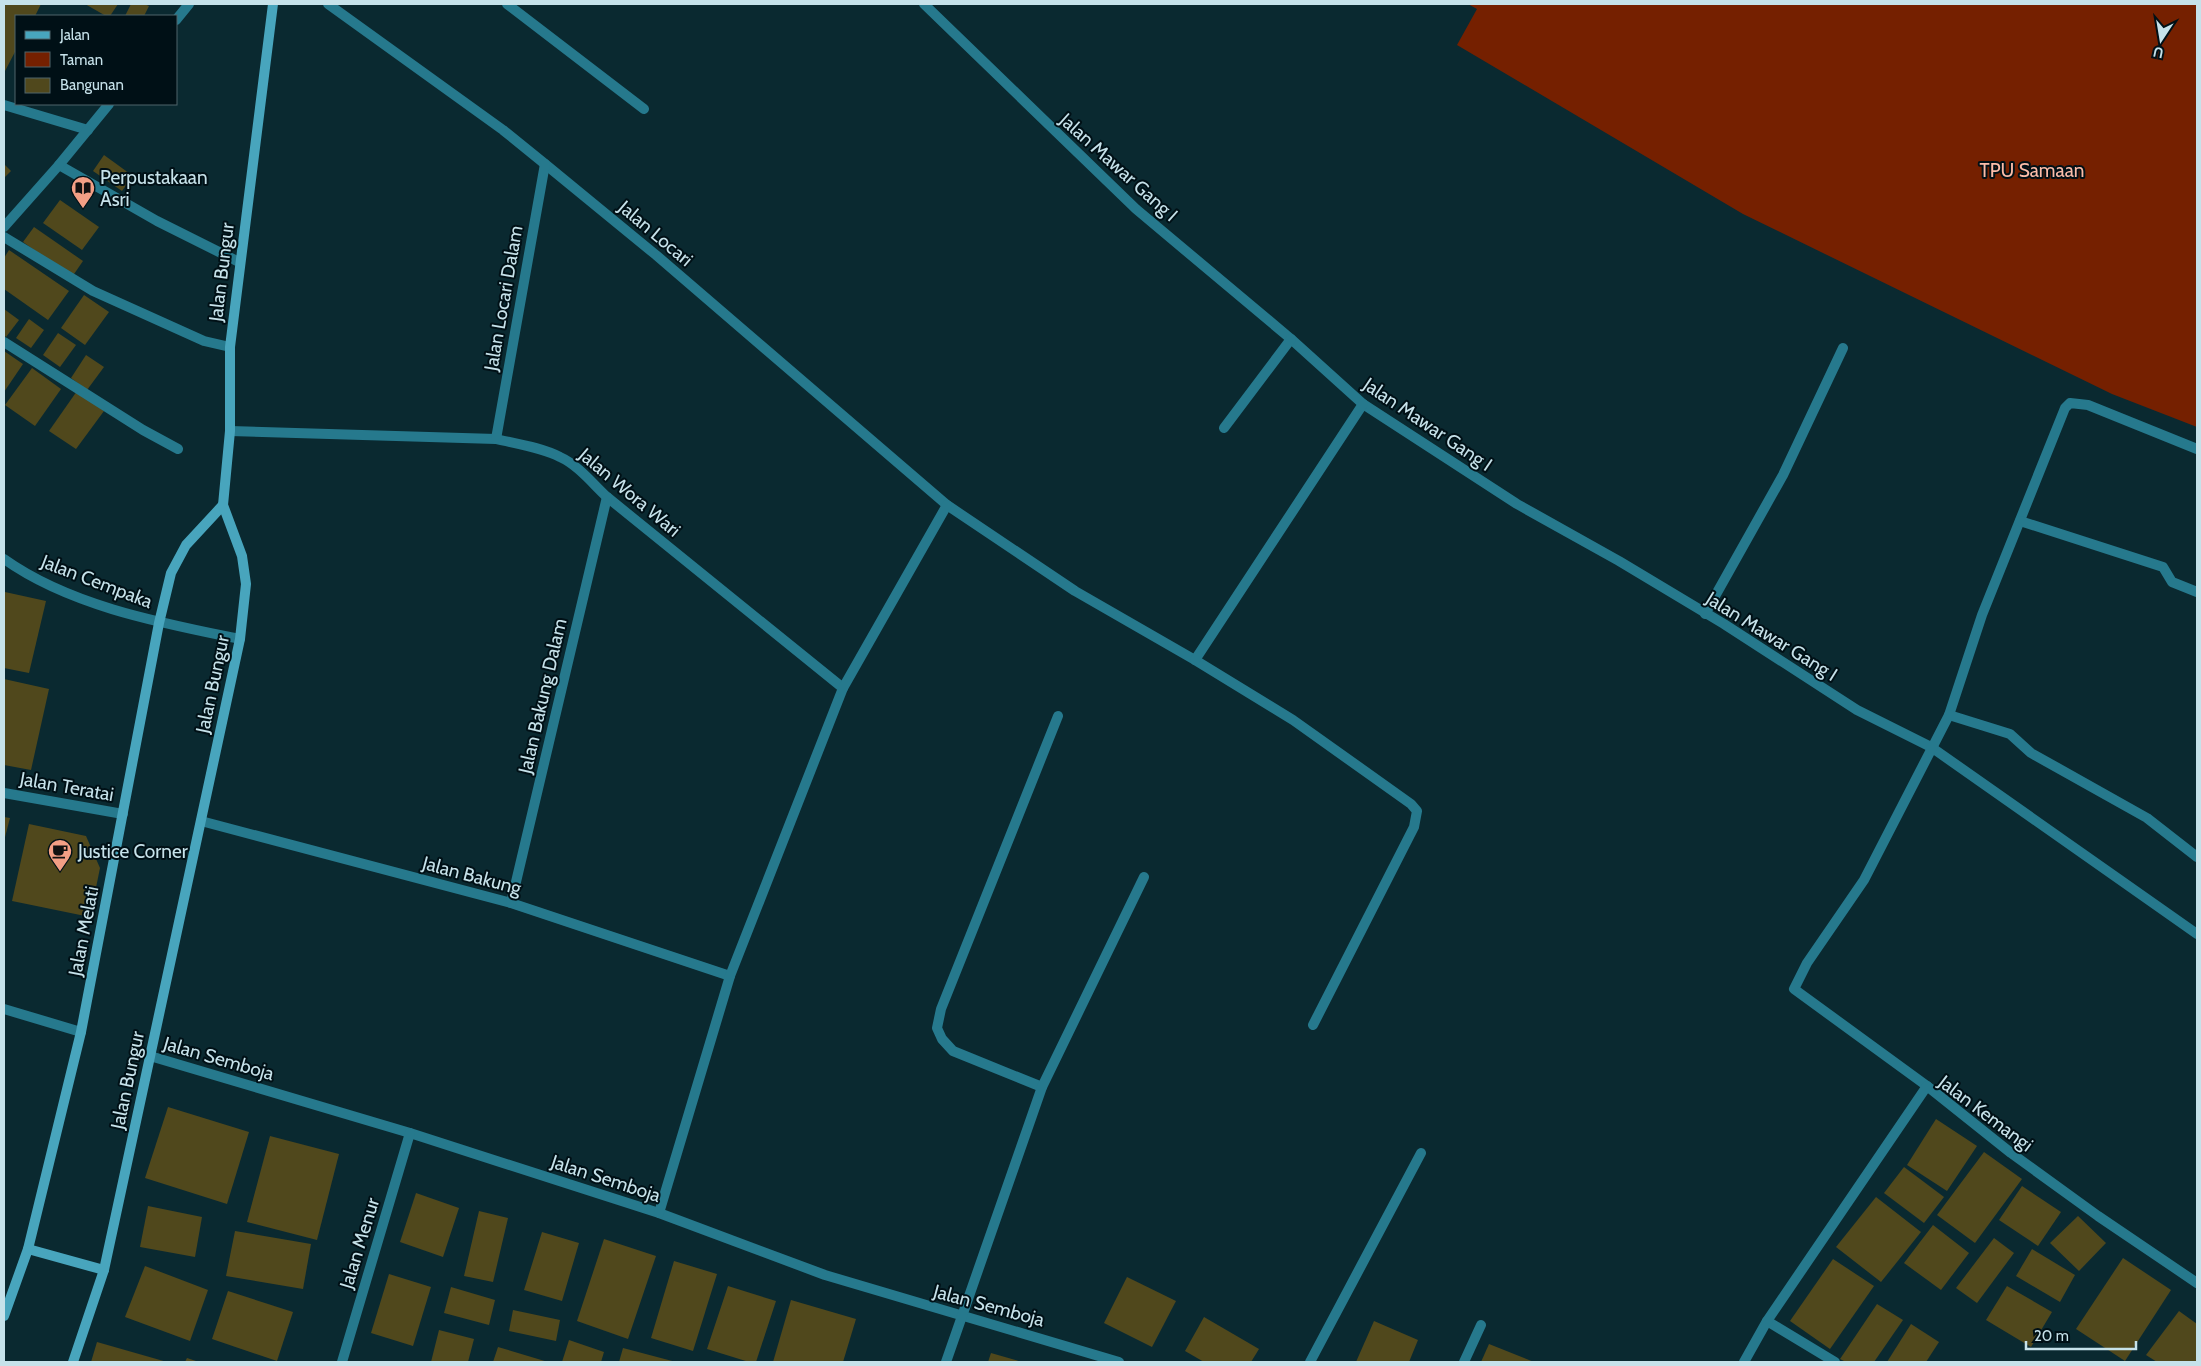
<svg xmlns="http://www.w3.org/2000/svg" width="2201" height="1366" font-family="Cabin,sans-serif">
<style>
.green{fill:#752000}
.building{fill:#50481c}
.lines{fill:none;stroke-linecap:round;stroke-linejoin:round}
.minor{stroke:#26798d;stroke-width:10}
.tertiary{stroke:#26798d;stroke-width:10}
.secondary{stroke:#48a5bd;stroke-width:10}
.labels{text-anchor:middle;stroke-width:4;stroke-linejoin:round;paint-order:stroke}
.street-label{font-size:19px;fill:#c6e2ea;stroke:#001016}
.park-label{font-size:19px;fill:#fcbca8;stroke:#001016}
.poi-label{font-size:19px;fill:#c6e2ea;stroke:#001016;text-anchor:start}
</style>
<rect width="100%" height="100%" fill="#0a2930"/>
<!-- green -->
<polygon class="green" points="1468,4 2197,4 2197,427 2112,394 1743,214 1457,45 1477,9"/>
<!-- building -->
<g class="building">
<polygon points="4,4 41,4 35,16 16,16 16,50 4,73"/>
<polygon points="85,4 118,4 110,16 106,16"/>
<polygon points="131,4 144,4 149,6 144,16 125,16"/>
<polygon points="104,155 133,176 122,191 93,171"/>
<polygon points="4,164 11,171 4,178"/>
<polygon points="60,200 99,227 82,250 43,223"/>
<polygon points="34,227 83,261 72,277 23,242"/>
<polygon points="9,250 69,291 48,320 4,289 4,258"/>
<polygon points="84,295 109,312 85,345 61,328"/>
<polygon points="4,309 19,320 6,337 4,335"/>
<polygon points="29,319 44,330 31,348 16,338"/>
<polygon points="58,333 76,345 60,367 43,355"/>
<polygon points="4,351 23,364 4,392"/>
<polygon points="86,355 104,367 87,390 71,378"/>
<polygon points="32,368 61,389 35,426 5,405"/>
<polygon points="77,391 104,411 76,449 49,431"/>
<polygon points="5,592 46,601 29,673 4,668"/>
<polygon points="4,679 49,689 31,770 4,765"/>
<polygon points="4,817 10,818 4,841"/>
<polygon points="29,824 86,836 100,868 90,917 12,901"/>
<polygon points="168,1107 249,1132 227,1204 145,1178"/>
<polygon points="1936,1119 1977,1146 1947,1191 1907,1165"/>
<polygon points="270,1136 339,1154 317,1240 247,1222"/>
<polygon points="1984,1152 2022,1179 1975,1243 1937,1215"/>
<polygon points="1904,1167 1944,1197 1924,1223 1884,1193"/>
<polygon points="2022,1186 2061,1212 2038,1246 1999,1220"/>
<polygon points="416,1193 459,1208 443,1257 400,1242"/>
<polygon points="1876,1197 1921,1232 1881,1282 1836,1247"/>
<polygon points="148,1206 202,1217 195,1257 140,1247"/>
<polygon points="479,1211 508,1218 493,1282 464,1276"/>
<polygon points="2078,1216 2106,1243 2079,1271 2050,1243"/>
<polygon points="1933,1225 1969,1253 1941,1290 1904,1263"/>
<polygon points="235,1231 311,1244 303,1289 226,1276"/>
<polygon points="542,1232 579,1243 562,1301 524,1290"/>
<polygon points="1994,1238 2014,1253 1977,1303 1956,1288"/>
<polygon points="604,1239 656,1256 628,1339 577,1321"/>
<polygon points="2032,1249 2075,1275 2060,1302 2016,1276"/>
<polygon points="2123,1258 2171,1290 2125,1361 2076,1329"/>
<polygon points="1833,1259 1874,1286 1830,1349 1790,1321"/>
<polygon points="674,1261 717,1274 693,1351 651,1338"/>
<polygon points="145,1266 208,1290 190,1341 125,1317"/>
<polygon points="389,1274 431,1287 413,1346 371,1333"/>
<polygon points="1127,1277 1176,1301 1152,1347 1104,1323"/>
<polygon points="728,1286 776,1301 756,1362 749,1362 707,1349"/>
<polygon points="2007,1286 2052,1312 2031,1347 1986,1320"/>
<polygon points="451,1287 495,1300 489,1325 444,1313"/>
<polygon points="228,1291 293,1312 277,1361 212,1339"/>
<polygon points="791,1300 856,1319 843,1362 773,1362"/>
<polygon points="1877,1304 1903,1320 1874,1362 1846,1362 1840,1359"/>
<polygon points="513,1310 560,1320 556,1341 509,1331"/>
<polygon points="2179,1311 2197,1324 2197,1362 2157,1362 2146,1355"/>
<polygon points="1204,1317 1259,1349 1251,1362 1204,1362 1185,1351"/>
<polygon points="1374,1321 1418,1340 1409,1362 1356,1362"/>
<polygon points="1911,1324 1939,1342 1926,1362 1887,1362"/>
<polygon points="439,1330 474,1339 468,1362 431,1362"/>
<polygon points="569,1340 604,1352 601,1362 562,1362"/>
<polygon points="97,1342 167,1362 91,1362"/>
<polygon points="1489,1344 1534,1362 1481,1362"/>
<polygon points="498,1347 548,1362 493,1362"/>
<polygon points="623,1348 676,1362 619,1362"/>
<polygon points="991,1353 1022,1362 988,1362"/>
<polygon points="187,1358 199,1362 185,1362"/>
</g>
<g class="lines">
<!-- minor -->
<g class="minor">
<polyline points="328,4 503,130 545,164 656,255 947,505 1075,591 1195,660 1293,720 1411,804 1417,811 1414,827 1313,1025"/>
<polyline points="507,4 644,109"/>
<polyline points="924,4 1136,209 1291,339 1363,404 1517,504 1619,561 1724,624 1857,710 1931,747 2197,934"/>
<polyline points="4,105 88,130"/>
<polyline points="59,165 157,221 239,262"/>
<polyline points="4,237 93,291 204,341 230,347"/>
<polyline points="4,342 143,430 178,449"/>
<polyline points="1224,428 1291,339"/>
<path d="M230,431L496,439C517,444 540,447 560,457C578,465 593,484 607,497L843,688"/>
<polyline points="496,439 545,164"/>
<polyline points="2197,449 2088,405 2070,403 2065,408 1982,615 1949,715 1864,880 1807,963 1794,989 1927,1086 2011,1153 2098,1216 2197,1283"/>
<polyline points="2020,521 2163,567 2172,582 2197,592"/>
<path d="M4,559C70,606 161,623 240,639"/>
<polyline points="1705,614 1783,475 1843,348"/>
<polyline points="1195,660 1363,404"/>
<polyline points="1949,715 2010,734 2031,753 2147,818 2197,857"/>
<polyline points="4,793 123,814"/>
<polyline points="201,821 511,903 730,976"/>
<polyline points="511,903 607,497"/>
<polyline points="4,1009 81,1032"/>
<polyline points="150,1056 410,1133 659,1213 825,1275 1119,1362"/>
<polyline points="1042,1087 953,1051 942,1039 937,1028 941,1009 1058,716"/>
<polyline points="659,1213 730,976 843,688 947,505"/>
<polyline points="1767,1321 1835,1362"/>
<polyline points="342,1362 410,1133"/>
<polyline points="946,1362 1042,1087 1144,877"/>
<polyline points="1310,1362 1421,1153"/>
<polyline points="1464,1362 1481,1325"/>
<polyline points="1744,1362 1767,1321 1927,1086"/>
</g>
<!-- tertiary -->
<g class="tertiary">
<polyline points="176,20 189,4"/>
<polyline points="4,227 59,165 109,104"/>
</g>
<!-- secondary -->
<g class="secondary">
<polyline points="28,1249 104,1270"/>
<polyline points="4,1316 28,1249 81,1032 159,623 171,573 186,545 223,505"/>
<polyline points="73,1362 104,1270 240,639 246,584 242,556 223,505 230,431 230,347 273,4"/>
</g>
</g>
<!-- icons -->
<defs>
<g id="library-pin" transform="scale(1.25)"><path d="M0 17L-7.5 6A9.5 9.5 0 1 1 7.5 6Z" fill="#f39f85" stroke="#001016"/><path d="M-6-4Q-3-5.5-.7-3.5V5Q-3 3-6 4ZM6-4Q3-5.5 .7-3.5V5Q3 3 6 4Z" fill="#111"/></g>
<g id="cafe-pin" transform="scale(1.25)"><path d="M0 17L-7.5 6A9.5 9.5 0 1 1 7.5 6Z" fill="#f39f85" stroke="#001016"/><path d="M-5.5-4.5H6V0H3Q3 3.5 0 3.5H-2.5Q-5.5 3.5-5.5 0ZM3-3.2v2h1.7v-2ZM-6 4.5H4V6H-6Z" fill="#111"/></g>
</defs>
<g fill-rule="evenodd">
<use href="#library-pin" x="83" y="188"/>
<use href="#cafe-pin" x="60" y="851"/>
</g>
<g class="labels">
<!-- street labels -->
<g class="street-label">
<text transform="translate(1119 167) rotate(42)" y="7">Jalan Mawar Gang I</text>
<text transform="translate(656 233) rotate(40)" y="7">Jalan Locari</text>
<text transform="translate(221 272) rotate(-83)" y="7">Jalan Bungur</text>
<text transform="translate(503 298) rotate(-80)" y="7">Jalan Locari Dalam</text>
<text transform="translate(1428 424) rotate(34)" y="7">Jalan Mawar Gang I</text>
<text transform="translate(630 492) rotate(40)" y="7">Jalan Wora Wari</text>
<text transform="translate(97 581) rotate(21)" y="7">Jalan Cempaka</text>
<text transform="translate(1772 636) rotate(32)" y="7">Jalan Mawar Gang I</text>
<text transform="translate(212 684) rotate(-78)" y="7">Jalan Bungur</text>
<text transform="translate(542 696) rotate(-77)" y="7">Jalan Bakung Dalam</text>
<text transform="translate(67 786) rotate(10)" y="7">Jalan Teratai</text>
<text transform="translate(472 875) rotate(15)" y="7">Jalan Bakung</text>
<text transform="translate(83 931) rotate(-79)" y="7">Jalan Melati</text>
<text transform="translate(219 1058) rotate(16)" y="7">Jalan Semboja</text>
<text transform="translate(127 1080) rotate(-78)" y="7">Jalan Bungur</text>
<text transform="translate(1986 1113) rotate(37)" y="7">Jalan Kemangi</text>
<text transform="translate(606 1178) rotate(18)" y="7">Jalan Semboja</text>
<text transform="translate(359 1243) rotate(-73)" y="7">Jalan Menur</text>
<text transform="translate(989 1305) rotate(15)" y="7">Jalan Semboja</text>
</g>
<!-- park labels -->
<g class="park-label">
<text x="2032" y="177">TPU Samaan</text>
</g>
<!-- poi labels -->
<g class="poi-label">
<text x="100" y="184">Perpustakaan<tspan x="100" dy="22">Asri</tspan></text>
<text x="78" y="858">Justice Corner</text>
</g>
</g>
<!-- border -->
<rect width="2201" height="1366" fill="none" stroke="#c6e2ea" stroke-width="10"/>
<!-- legend -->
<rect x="15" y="15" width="162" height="90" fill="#001016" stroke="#4f646b"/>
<rect x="25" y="31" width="25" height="8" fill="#48a5bd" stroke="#4f646b"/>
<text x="60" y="40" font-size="15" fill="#c6e2ea">Jalan</text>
<rect x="25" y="52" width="25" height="15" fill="#752000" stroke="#4f646b"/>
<text x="60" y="65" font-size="15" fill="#c6e2ea">Taman</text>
<rect x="25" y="78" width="25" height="15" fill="#50481c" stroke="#4f646b"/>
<text x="60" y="90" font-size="15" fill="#c6e2ea">Bangunan</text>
<!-- north arrow -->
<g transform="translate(2161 40) rotate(192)" stroke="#001016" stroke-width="4" paint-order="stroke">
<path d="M0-4L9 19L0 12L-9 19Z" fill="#c6e2ea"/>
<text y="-8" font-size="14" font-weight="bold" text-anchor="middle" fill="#c6e2ea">U</text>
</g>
<!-- scale -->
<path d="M2026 1341v8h110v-8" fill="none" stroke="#c6e2ea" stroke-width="2.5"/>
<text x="2034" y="1341" font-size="15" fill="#c6e2ea" stroke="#001016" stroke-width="4" paint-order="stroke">20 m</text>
</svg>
